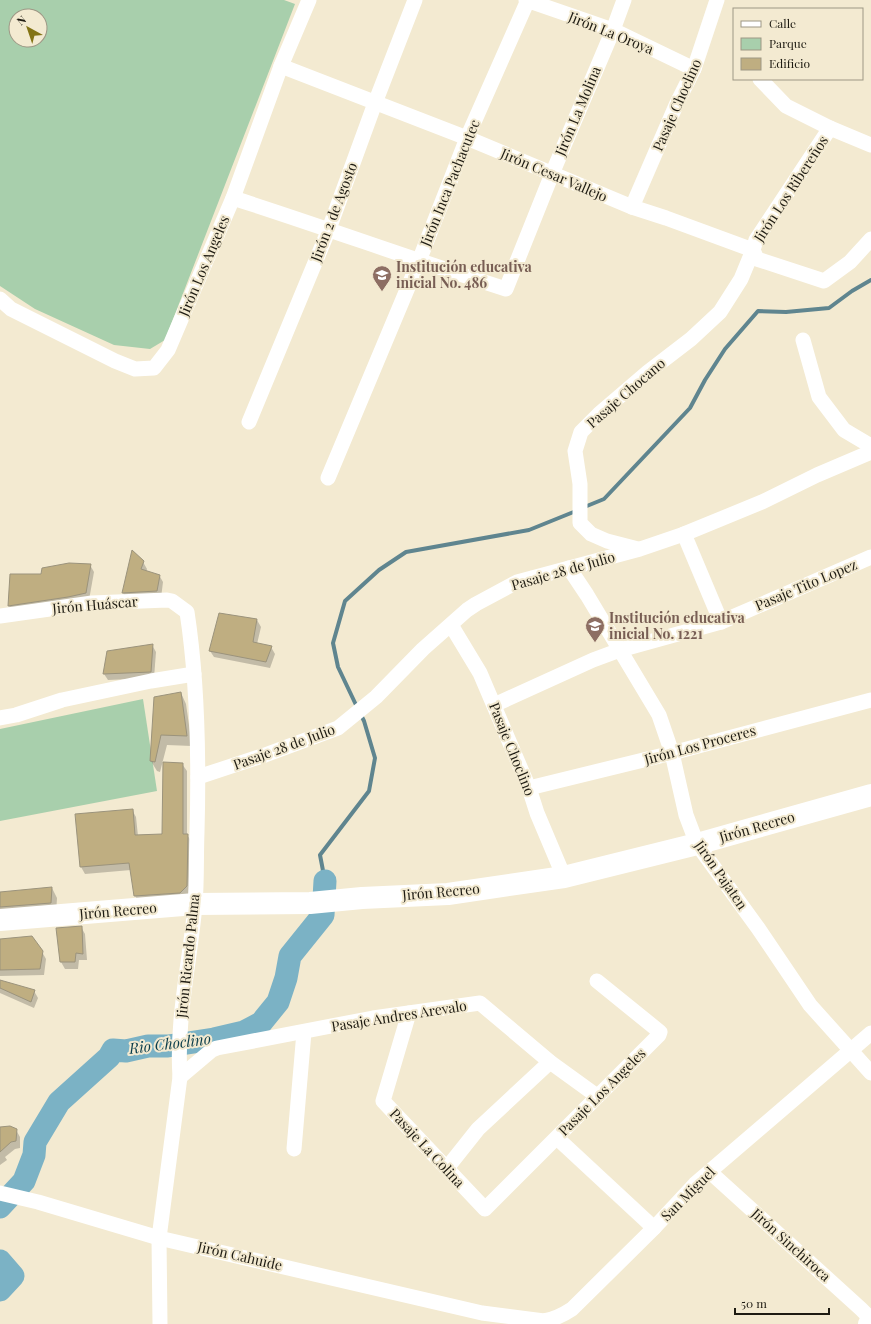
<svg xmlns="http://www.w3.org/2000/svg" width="871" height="1324" font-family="'Playfair Display',serif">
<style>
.green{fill:#a8cfac;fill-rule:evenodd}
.shadow{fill:#0003}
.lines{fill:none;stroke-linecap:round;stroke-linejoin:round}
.stream{stroke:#5f858f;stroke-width:4}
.river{stroke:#7bb2c5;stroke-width:23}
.building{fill:#bfae81;stroke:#9b937c}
.street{stroke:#fff;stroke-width:15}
.secondary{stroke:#fff;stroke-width:22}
.labels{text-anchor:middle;stroke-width:4;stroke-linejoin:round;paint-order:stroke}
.street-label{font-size:14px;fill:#1e1b12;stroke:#f3ead1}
.education-label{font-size:14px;font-weight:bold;fill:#785e54;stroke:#f3ead1;text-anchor:start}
.water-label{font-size:15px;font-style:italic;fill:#093c4a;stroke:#f3ead1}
</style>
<rect width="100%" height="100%" fill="#f3ead1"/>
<!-- green -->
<g class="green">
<path d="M0,0H284L295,4L165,340L150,349L114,345L35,309L0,286ZM16,16H40V40H16Z"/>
<polygon points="143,699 157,791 0,821 0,729"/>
</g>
<!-- shadow -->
<g class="shadow">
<polygon points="143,562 147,569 146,572 159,575 163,582 161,598 126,599 123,593"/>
<polygon points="90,565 94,572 89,600 12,612 9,606 42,575"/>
<polygon points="257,620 261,627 257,644 271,647 275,654 270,668 214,657 210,651"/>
<polygon points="152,645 156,652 154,678 108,680 104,674"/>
<polygon points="181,693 186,704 192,746 167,745 160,772 157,771 151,761 155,698"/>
<polygon points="182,764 187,771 187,835 192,842 191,894 140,903 135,896 131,870 85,874 81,867 132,810 136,817 138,836 163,835"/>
<polygon points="52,888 57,898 56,913 0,920 0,893"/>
<polygon points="81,927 85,934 87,960 79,960 78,969 65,969 61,962"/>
<polygon points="0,940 42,952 46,959 44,975 0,976"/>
<polygon points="0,981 34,991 38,998 34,1008 0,993"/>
<polygon points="0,1128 16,1130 20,1137 20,1148 15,1149 5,1157 7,1160 0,1165"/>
</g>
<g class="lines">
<!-- stream -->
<g class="stream">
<polyline points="582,508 604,499 690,408 705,380 725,349 758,311 786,312 829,308 852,291 871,280"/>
<polyline points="357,707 338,667 333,643 345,601 379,570 406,552 529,530 576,511"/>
<polyline points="325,881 320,855 369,791 375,758 364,721 360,713"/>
</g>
<!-- river -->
<g class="river">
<polyline points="0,1207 24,1181 34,1155 35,1142 59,1102 109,1057 113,1050 126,1051 148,1046 168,1046 214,1039 244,1032 261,1023 278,1002 286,978 290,956 323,915 325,881"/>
<polyline points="0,1261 13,1276 0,1290"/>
</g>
</g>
<!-- building -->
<g class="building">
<polygon points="132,550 144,561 141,569 160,575 157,591 122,593"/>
<polygon points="69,563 91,564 86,593 68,597 8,606 10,574 41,574 42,568"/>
<polygon points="219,613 257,619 253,642 272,646 266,662 209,651"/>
<polygon points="153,644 151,672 103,674 107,651"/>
<polygon points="181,692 187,736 161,735 155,762 150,761 154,697"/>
<polygon points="163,762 183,763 183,834 188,834 187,886 180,893 134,896 129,863 80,867 75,814 133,809 135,835 162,834"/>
<polygon points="52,887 51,903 0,907 0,892"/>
<polygon points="82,926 83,954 76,953 75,962 60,962 56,928"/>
<polygon points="32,936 43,951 40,969 0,970 0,939"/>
<polygon points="0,980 35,990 31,1002 0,988"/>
<polygon points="10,1126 17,1129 16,1141 11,1142 0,1152 0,1127"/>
</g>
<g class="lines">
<!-- street -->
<g class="street">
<polyline points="526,0 613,30 694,69"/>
<polyline points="281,66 467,138 632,207 666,218 753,250 757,259 824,281 850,262 871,239"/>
<polyline points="760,79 786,106 830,128 871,145"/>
<path d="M233,198C324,227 414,260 506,289L552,174L613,30L624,0"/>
<polyline points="632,207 677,103 694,69 717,0"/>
<polyline points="0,299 11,309 115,361 135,369 154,368 168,350 233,198 281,66 309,0"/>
<polyline points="803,340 819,397 844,430 871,446"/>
<polyline points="249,422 329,229 375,103 415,0"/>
<polyline points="328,478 419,261 467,138 528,0"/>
<polyline points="684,534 721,622"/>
<polyline points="638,549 607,541 591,534 580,523 580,484 575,451 581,432 599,414 648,372 691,339 720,312 741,279 753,250 756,240 830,128"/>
<polyline points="569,568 587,595 659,715 672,753 686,815 697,844 758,928 810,1005 871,1073"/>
<path d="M0,616L92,603L167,600L172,601L187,612C198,684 199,759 197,832C196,856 197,881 195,905C190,962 176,1020 180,1077L159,1238L160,1324"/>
<polyline points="451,625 480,673 529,788 537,813 564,877"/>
<polyline points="494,705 593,660 620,650 721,622 871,557"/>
<polyline points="0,718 16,715 62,700 151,681 194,674"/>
<polyline points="198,777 265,755 338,728 376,697 423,649 467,610 476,604 517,582 640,549 684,534 762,502 817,475 871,452"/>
<polyline points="529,788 672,753 871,700"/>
<polyline points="409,1013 383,1101 485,1209 659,1035 660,1032 597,981"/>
<polyline points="180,1077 212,1050 217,1048 373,1018 480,1003 550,1062 597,1096"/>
<polyline points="557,1138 654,1228"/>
<polyline points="294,1149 304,1032"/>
<polyline points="447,1168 478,1129 550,1062"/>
<polyline points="710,1172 861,1309 871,1319"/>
<path d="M0,1193L38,1202L159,1238L482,1313L544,1321C555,1319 563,1315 572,1309L654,1228L695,1184L871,1033"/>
</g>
<!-- secondary -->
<g class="secondary">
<polyline points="0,920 195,904 310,903 362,898 448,894 564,877 697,844 871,795"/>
<polyline points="869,1324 871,1321"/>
</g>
</g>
<!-- icons -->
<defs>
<g id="school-pin" transform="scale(1)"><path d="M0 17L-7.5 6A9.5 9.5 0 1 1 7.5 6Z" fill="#8d6e63" stroke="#f3ead1"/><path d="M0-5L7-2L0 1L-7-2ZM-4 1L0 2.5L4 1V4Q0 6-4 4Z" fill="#fff"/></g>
</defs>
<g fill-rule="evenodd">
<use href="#school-pin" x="382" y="275"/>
<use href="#school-pin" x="595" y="626"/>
</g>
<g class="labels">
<!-- street labels -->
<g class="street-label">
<text transform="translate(611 33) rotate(22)" y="5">Jirón La Oroya</text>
<text transform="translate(677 105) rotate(-66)" y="5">Pasaje Choclino</text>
<text transform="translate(578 111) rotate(-67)" y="5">Jirón La Molina</text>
<text transform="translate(554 175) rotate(23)" y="5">Jirón Cesar Vallejo</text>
<text transform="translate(450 183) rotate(-68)" y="5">Jirón Inca Pachacutec</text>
<text transform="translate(791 189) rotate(-57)" y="5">Jirón Los Ribereños</text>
<text transform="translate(334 212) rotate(-69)" y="5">Jirón 2 de Agosto</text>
<text transform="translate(204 266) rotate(-67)" y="5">Jirón Los Angeles</text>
<text transform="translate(626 393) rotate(-41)" y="5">Pasaje Chocano</text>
<text transform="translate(563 571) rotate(-16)" y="5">Pasaje 28 de Julio</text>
<text transform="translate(806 585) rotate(-23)" y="5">Pasaje Tito Lopez</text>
<text transform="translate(95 605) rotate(-5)" y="5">Jirón Huáscar</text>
<text transform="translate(700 745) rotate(-15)" y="5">Jirón Los Proceres</text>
<text transform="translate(284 747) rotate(-20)" y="5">Pasaje 28 de Julio</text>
<text transform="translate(512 749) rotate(68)" y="5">Pasaje Choclino</text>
<text transform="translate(757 827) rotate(-16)" y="5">Jirón Recreo</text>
<text transform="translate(721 875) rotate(55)" y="5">Jirón Pajaten</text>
<text transform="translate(441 892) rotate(-5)" y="5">Jirón Recreo</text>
<text transform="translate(118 911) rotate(-5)" y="5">Jirón Recreo</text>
<text transform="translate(188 956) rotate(-84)" y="5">Jirón Ricardo Palma</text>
<text transform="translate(399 1016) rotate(-9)" y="5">Pasaje Andres Arevalo</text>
<text transform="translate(602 1092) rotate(-45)" y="5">Pasaje Los Angeles</text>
<text transform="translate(427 1148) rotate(47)" y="5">Pasaje La Colina</text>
<text transform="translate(688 1194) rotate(-45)" y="5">San Miguel</text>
<text transform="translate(791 1245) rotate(42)" y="5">Jirón Sinchiroca</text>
<text transform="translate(240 1256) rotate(13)" y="5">Jirón Cahuide</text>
</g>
<!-- education labels -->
<g class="education-label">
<text x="396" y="272">Institución educativa<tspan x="396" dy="16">inicial No. 486</tspan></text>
<text x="609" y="623">Institución educativa<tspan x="609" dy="16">inicial No. 1221</tspan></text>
</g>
<!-- water labels -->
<g class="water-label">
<text transform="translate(170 1044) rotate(-7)" y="5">Rio Choclino</text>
</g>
</g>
<!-- legend -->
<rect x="733" y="8" width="130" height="72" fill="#f3ead1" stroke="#9e9785"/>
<rect x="741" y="21" width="20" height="6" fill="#ffffff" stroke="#9e9785"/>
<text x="769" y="28" font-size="12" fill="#1e1b12">Calle</text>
<rect x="741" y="38" width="20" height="12" fill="#a8cfac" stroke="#9e9785"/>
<text x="769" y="48" font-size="12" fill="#1e1b12">Parque</text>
<rect x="741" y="58" width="20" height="12" fill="#bfae81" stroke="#9e9785"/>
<text x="769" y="68" font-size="12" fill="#1e1b12">Edificio</text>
<!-- north arrow -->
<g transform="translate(28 28) rotate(320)"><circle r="19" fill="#f3ead1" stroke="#9e9785"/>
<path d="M0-3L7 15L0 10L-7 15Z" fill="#837314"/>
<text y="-6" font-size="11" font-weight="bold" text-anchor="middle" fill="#1e1b12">N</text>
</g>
<!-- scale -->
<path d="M735 1308v6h94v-6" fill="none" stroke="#1e1b12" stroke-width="2"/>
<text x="741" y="1308" font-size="12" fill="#1e1b12" stroke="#f3ead1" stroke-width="3" paint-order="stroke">50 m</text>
</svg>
